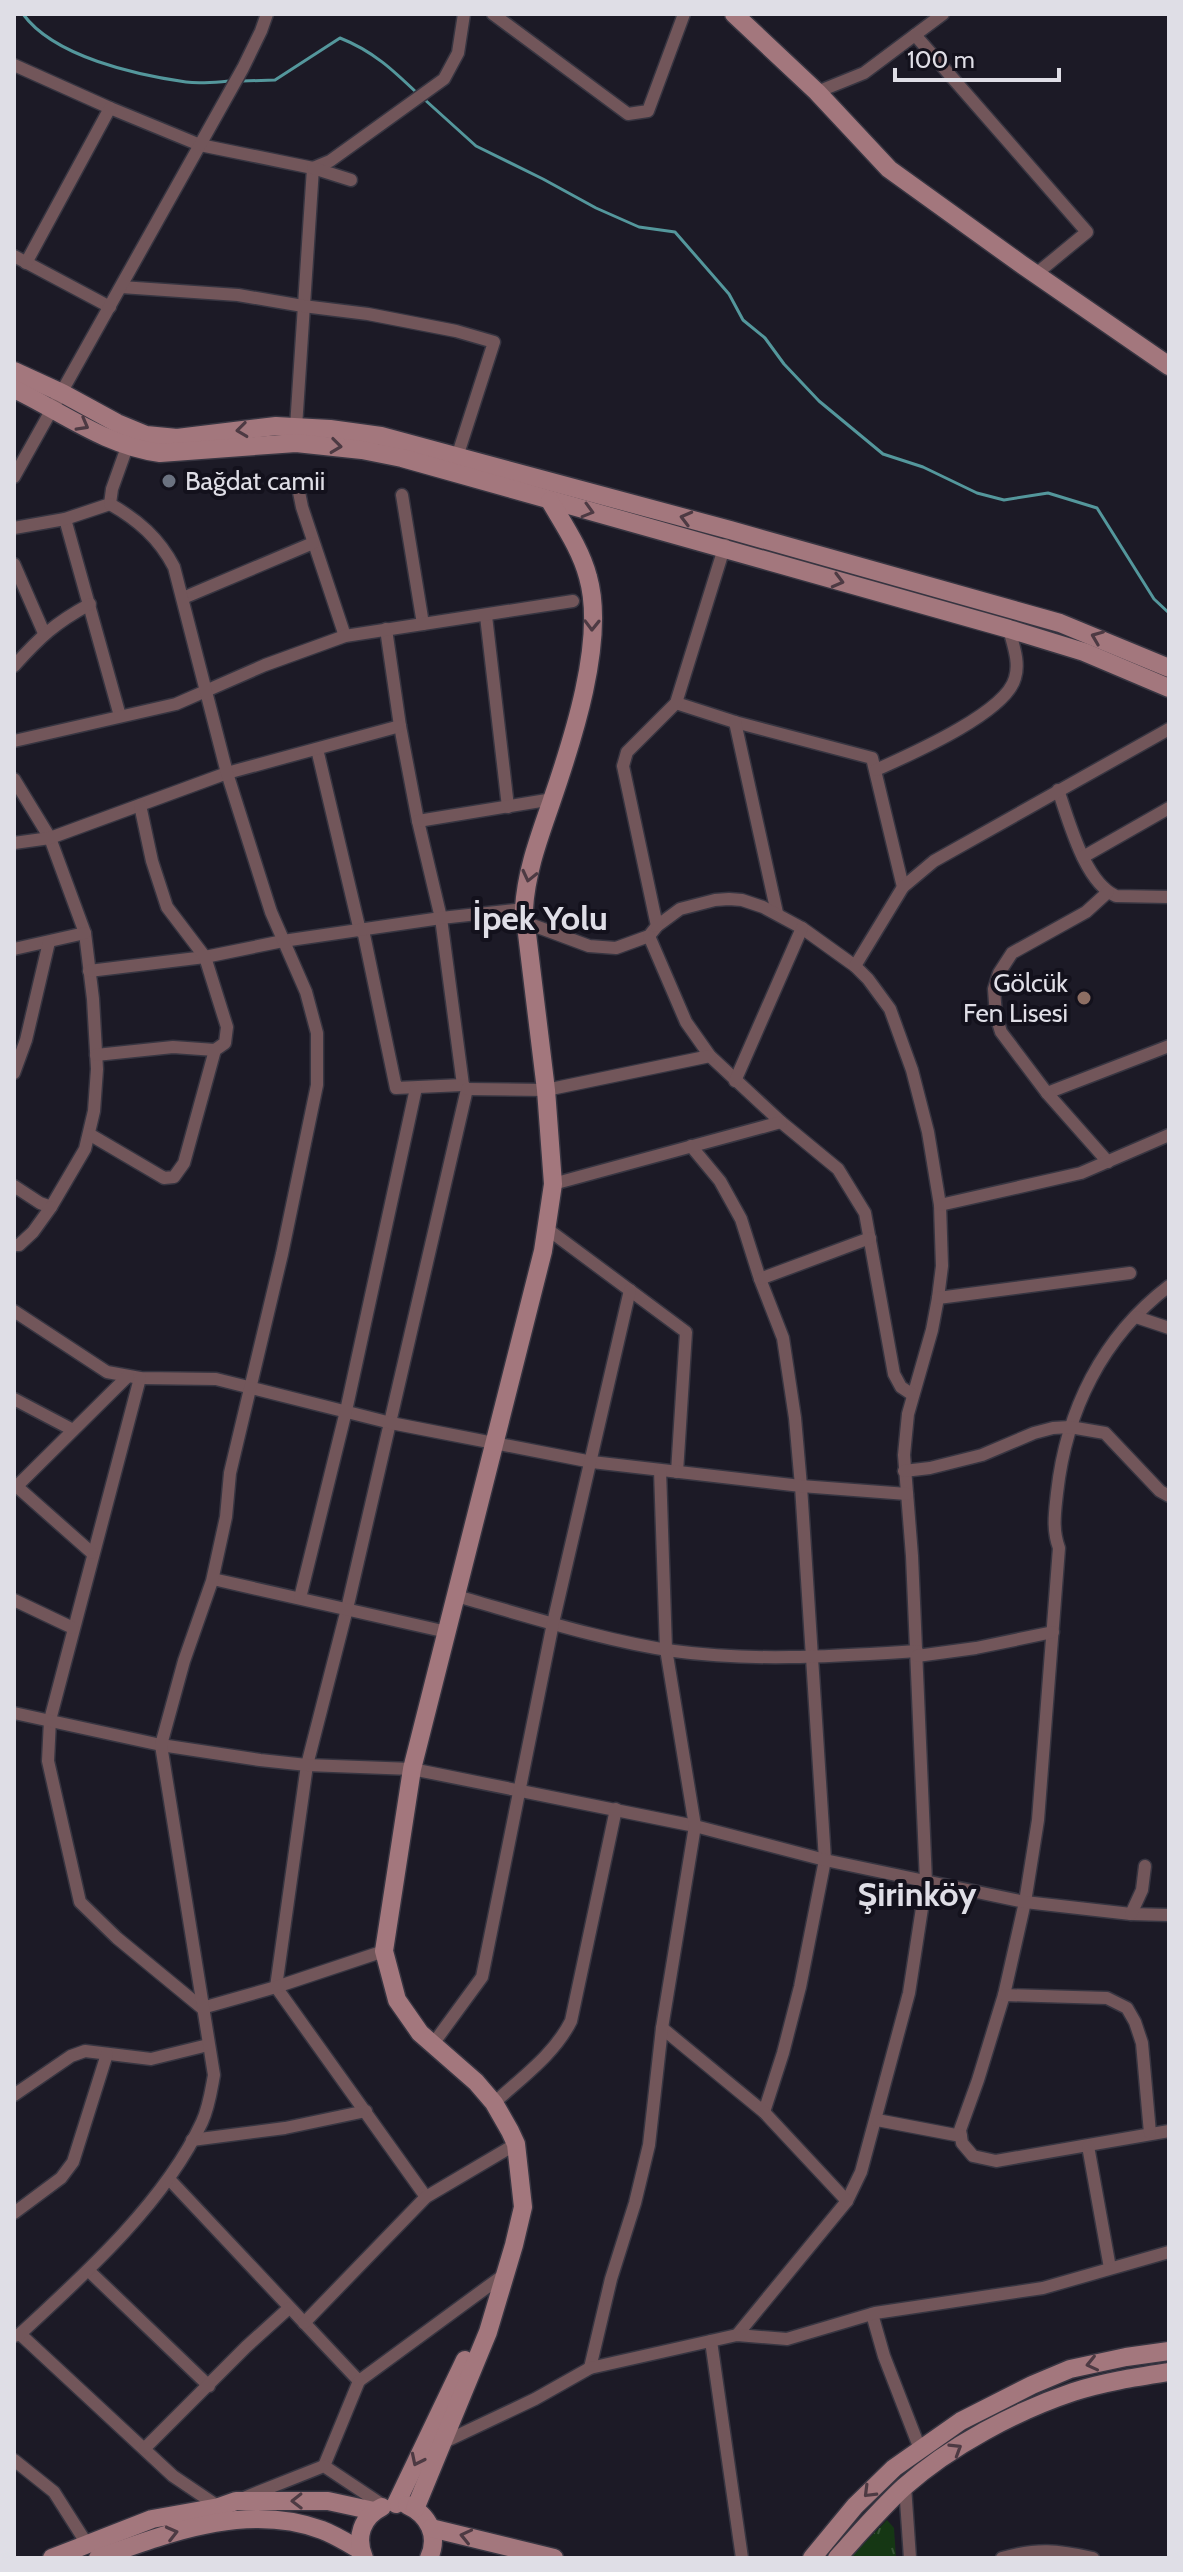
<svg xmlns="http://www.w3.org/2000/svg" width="1183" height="2572" font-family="Cabin,sans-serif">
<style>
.park{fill:url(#park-tufts)}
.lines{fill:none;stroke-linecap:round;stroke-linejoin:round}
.stream{stroke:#54979c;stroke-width:3}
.street-casing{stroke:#373541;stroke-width:15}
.secondary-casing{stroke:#373541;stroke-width:21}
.street{stroke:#72565a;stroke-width:12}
.secondary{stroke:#a3777d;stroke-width:18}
.oneway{stroke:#4d3a43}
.worship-dot{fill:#6b7280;stroke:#13111c;stroke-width:3}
.education-dot{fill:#8d6e63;stroke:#13111c;stroke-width:3}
.labels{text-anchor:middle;stroke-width:8;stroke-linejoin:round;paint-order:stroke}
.poi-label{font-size:26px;fill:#dfdee6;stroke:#13111c;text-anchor:start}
.district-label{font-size:34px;font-weight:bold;fill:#dfdee6;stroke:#13111c}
</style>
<defs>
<pattern id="park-tufts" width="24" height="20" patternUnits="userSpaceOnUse" patternTransform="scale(2)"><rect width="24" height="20" fill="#153714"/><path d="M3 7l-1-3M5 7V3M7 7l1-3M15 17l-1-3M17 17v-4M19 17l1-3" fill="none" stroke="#375436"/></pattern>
</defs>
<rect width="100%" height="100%" fill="#1c1a26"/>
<!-- park -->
<polygon class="park" points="887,2520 894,2528 896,2558 850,2558"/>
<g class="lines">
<!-- stream -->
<g class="stream">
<path d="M23,14C54,57 137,75 186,82C201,84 216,82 230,81"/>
<path d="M242,81L275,80L340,38C373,51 393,70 418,94"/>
<polyline points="424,99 476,146 543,179 596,208 639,227 675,232 729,294 743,320 765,338 784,364 819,401 883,454 923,467 977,493 1004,500 1048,493 1097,508 1154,599 1169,613"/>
</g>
<!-- street casing -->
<g class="street-casing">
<g id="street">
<polyline points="493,14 628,114 648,111 684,14"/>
<polyline points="915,35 1087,232 1036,274"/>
<polyline points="14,65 110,108 200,145 313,168 296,427"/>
<polyline points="817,92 864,73 943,14"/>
<polyline points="313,168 330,161 444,79 458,53 464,14"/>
<polyline points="313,168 351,180"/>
<polyline points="14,256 110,307"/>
<polyline points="26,263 110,108"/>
<polyline points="121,287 238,295 303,306 368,314 456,331 494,342 457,457"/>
<polyline points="14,477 243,68 261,31 267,14"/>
<polyline points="297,482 302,507 345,636"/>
<polyline points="402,495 423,624"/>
<polyline points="65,519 120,716"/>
<polyline points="14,528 65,519 110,504 112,489 127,447"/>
<polyline points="14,564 44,633"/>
<polyline points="183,598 313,543"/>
<polyline points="486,616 508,807"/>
<polyline points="386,629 400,726 418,821 441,918 463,1085 467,1089 347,1609 307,1765 276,1987 426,2197"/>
<path d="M14,666C40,637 55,623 90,604"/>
<polyline points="676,703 735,722 872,758 903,887"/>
<polyline points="735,722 777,913"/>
<polyline points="14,741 176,704 265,665 345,636 573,601"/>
<polyline points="317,749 360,931"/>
<path d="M876,770C909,755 1006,713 1015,678C1020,662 1013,645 1009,629"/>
<polyline points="14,779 50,838 85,933 93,999 97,1069 94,1111 85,1149 51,1207 40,1203 14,1186"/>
<path d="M1058,790C1069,820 1084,882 1116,896L1169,897"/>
<polyline points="418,821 553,799"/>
<polyline points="14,843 50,838 227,773 400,726"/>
<polyline points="1083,857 1169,808"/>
<polyline points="527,923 589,946 616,948 649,936 657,926 680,909 715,900 729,899 742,900 763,907 802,928 855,966 868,979 890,1009 912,1070 928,1132 940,1205 942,1266 938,1298 932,1330 908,1414 904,1455 912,1556 926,1882 909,1993 861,2172 847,2201 737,2335"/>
<polyline points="657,926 623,766 627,752 676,703 725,545"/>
<polyline points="363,930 396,1088 463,1085"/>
<polyline points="649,936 686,1022 710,1056 781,1122 838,1169 865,1213 894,1374 901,1387 913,1395"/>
<polyline points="14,949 85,933"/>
<polyline points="855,966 903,887 934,861 1169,729"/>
<polyline points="89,971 205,957 283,941 441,918 524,909"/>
<polyline points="96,1055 173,1047 215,1050"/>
<polyline points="14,1073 26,1040 49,942"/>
<polyline points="735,1081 802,928"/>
<polyline points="467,1089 546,1090 710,1056"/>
<polyline points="1047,1093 1169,1046"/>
<polyline points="89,1134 164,1178 174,1177 184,1163 215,1050 225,1043 227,1027 205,957 167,907 152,861 140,805"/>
<polyline points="691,1146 720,1181 741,1219 760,1279 783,1338 795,1418 801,1486 825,1860 800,1987 783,2053 764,2112"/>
<polyline points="1108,1162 1047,1093 1001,1032 996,1016 994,989 999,973 1012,953 1086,912 1108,892"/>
<polyline points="553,1184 781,1122"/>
<polyline points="940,1205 1081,1173 1169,1135"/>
<polyline points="546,1228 686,1332 677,1472"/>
<polyline points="14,1245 19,1245 33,1232 51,1207"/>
<polyline points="760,1279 870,1238"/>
<path d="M1169,1286C1102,1337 1066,1411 1057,1493C1055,1512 1052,1529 1059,1548L1038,1820L1025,1902L1004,1995L978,2080L960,2130L962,2143L973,2156L996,2161L1169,2131"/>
<polyline points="938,1298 1130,1273"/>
<polyline points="14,1311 107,1372 140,1378 216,1379 391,1423 592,1462 801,1486 907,1494"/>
<polyline points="1136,1317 1169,1328"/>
<polyline points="140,1378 50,1720 48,1761 80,1902 117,1938 202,2008 276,1987 384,1951"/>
<polyline points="14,1399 73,1430"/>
<polyline points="904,1471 930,1468 982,1455 1034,1433 1053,1428 1070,1427 1105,1433 1160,1491 1169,1496"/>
<polyline points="14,1484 92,1553"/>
<polyline points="18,1485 128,1376"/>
<polyline points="213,1579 447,1632"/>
<path d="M456,1596C528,1616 600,1640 674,1651C754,1662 837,1656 917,1651"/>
<polyline points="300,1598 346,1411 416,1088"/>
<polyline points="14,1600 73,1628"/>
<polyline points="917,1656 976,1648 1053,1632"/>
<polyline points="14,1713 161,1745 260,1760 307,1765 412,1769 695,1826 825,1860 1025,1902 1131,1914 1169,1915"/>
<polyline points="1131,1914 1142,1890 1145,1866"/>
<polyline points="1004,1995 1107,1998 1127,2008 1135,2022 1142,2043 1150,2133"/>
<polyline points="662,2028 764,2112 847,2201"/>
<polyline points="433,2044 482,1977 553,1623 630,1290"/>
<polyline points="14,2095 71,2056 85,2051 151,2059 208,2045"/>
<path d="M494,2103C521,2078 554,2055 571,2021L616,1809"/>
<polyline points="877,2120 961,2136"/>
<polyline points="192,2140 285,2128 366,2111"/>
<polyline points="1088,2146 1110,2268"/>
<polyline points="169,2179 359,2381"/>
<polyline points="14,2213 61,2178 73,2162 107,2054"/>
<polyline points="89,2271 209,2386"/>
<polyline points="872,2314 884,2356 920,2449"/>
<polyline points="304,2323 426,2197 516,2144"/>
<polyline points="20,2334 173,2476 219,2507"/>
<path d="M14,2336L20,2334C84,2275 165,2202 202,2122C209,2107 211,2091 214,2075L161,1745L184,1661L212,1581L226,1517L230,1473L282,1254L317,1085V1033L306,992L271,912L227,773L174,567C159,538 138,520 110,504"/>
<polyline points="711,2341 742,2558"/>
<polyline points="590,2368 611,2279 635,2203 649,2145 662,2028 695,1826 666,1649 660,1470"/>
<polyline points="442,2443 535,2399 590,2368 737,2335 787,2339 875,2313 1043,2288 1169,2252"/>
<polyline points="145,2448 246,2347 289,2308"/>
<polyline points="14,2460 54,2492 87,2544"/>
<polyline points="324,2466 359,2381 505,2274"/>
<polyline points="905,2486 910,2558"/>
<polyline points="246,2497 324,2466 384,2506"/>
<path d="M1002,2558C1037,2548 1057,2550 1093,2558"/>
</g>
</g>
<!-- secondary casing -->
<g class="secondary-casing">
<g id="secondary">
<polyline points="734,14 817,92 889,169 1021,264 1169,366"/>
<polyline points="14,371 62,393 117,423 146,435 177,438 276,426 330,429 381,436 730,530 1060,623 1169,668"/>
<path d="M14,389C62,412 106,446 160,453L296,443L362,450L402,458L1009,629L1084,652L1169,688"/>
<polyline points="396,2504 465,2360"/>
<path d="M407,2505C429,2515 439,2536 429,2558"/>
<path d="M415,2509L488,2332L514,2245L523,2207L516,2144L510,2131L494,2103L476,2082L420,2033L397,2000L384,1951L412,1769L543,1251L553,1184L546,1090L524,909C526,872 539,838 551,803C572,742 606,640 588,577C581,550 564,525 550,501"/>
<polyline points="431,2528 554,2558"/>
<polyline points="52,2558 152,2519 219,2507 236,2501 328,2501 374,2511"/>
<path d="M98,2558C169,2533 247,2502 322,2530C335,2535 348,2543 360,2550"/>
<path d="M364,2558C355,2537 362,2517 382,2507"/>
<polyline points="812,2558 855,2506 894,2468 961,2421 1032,2385 1070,2369 1126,2357 1169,2351"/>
<path d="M837,2558C859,2534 880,2509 904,2487C950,2446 1016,2411 1073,2392C1104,2382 1137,2377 1169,2372"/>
</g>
</g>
<!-- street -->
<use href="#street" class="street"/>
<!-- secondary -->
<use href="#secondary" class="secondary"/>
</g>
<!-- one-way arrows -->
<defs><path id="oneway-chevron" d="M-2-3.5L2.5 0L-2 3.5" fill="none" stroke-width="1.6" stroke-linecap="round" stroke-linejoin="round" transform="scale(2)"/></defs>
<g class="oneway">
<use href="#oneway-chevron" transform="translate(83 425) rotate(29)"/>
<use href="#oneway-chevron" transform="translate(242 430) rotate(173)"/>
<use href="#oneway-chevron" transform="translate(336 446) rotate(7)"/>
<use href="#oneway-chevron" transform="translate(588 511) rotate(16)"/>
<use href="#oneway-chevron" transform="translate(686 518) rotate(-165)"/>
<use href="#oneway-chevron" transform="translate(838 581) rotate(15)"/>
<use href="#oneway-chevron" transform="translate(592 625) rotate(91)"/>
<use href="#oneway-chevron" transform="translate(1097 637) rotate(-158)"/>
<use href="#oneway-chevron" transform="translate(529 876) rotate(103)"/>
<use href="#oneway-chevron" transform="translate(1092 2364) rotate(167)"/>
<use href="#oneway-chevron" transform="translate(956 2449) rotate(-32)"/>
<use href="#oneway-chevron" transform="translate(417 2460) rotate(116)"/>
<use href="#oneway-chevron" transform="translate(869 2492) rotate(135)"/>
<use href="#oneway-chevron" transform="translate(297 2501) rotate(179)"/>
<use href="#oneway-chevron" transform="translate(172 2533) rotate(-14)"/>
<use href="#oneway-chevron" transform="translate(466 2536) rotate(-167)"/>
</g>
<!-- markers -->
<circle class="worship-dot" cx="169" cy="481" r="8"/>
<circle class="education-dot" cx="1084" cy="998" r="8"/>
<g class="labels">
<!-- poi labels -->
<g class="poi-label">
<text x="185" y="490">Bağdat camii</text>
<text x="1068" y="992" text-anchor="end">Gölcük<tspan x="1068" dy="30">Fen Lisesi</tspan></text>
</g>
<!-- district labels -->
<g class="district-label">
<text x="540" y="930">İpek Yolu</text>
<text x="917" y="1906">Şirinköy</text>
</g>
</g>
<!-- border -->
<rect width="1183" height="2572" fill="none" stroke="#dfdee6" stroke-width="32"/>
<!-- scale -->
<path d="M895 68v12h164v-12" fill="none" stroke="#dfdee6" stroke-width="4"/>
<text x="907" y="68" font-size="24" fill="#dfdee6" stroke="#13111c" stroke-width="6" paint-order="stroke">100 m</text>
</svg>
